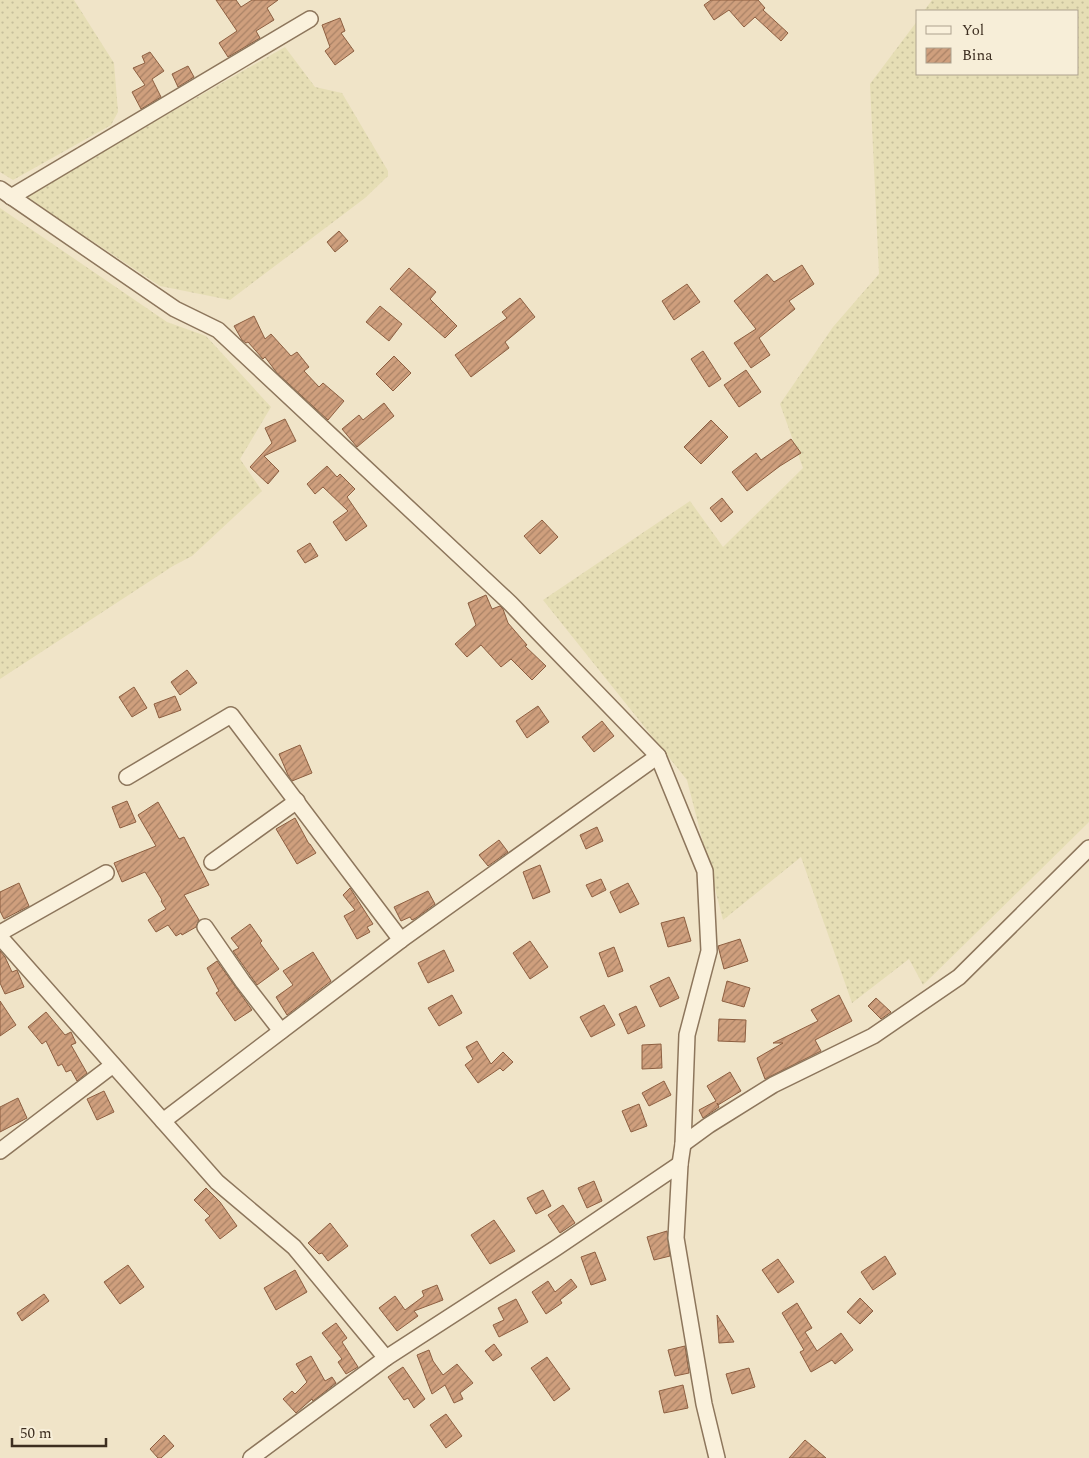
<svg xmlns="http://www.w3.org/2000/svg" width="1089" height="1458" font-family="Spectral,serif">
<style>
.farmland{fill:url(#farmland-dots)}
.building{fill:url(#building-hatch);stroke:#8d5f41}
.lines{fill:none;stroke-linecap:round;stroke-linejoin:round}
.street-casing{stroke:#8d765c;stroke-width:18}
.street{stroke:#faf1dc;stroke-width:15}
</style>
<defs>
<pattern id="farmland-dots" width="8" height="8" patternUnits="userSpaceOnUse" patternTransform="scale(1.25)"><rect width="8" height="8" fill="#e6deb5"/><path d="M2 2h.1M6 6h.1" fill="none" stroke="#c6bf9b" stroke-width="1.8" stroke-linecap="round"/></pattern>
<pattern id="building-hatch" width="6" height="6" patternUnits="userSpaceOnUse" patternTransform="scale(1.25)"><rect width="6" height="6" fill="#cf9f7d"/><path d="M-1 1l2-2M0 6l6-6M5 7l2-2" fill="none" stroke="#a98266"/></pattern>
</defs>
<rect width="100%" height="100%" fill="#f0e4c8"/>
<!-- farmland -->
<g class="farmland">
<polygon points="0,0 74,0 114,63 118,112 111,125 13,180 0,172"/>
<polygon points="932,0 1089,0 1089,822 923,985 909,959 852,1003 801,857 723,920 687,780 543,600 690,501 723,547 803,468 780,404 833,327 879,274 870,84 918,20 918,74 1078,74 1078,11 924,11"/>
<polygon points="285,47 315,87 342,93 388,171 388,176 365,198 230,300 160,286 29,199 28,194"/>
<polygon points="0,208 167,322 206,336 271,407 240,459 262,491 192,556 173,566 0,679"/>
</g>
<!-- building -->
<g class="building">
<polygon points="216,0 236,0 241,7 252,0 278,0 267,8 274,20 256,31 260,38 228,57 219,43 237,31"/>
<polygon points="711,0 758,0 765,8 763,10 788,33 781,41 755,17 744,27 729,10 714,20 704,5"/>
<polygon points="340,18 345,31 341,33 354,51 335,65 325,51 330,47 322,25"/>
<polygon points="150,52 164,71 152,79 161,97 141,109 132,92 145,85 133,68 145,63 142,56"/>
<polygon points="188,66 194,77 178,87 172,74"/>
<polygon points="339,231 348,241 335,252 327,242"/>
<polygon points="802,265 814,284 789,301 795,309 759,338 770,355 751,368 734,343 756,329 734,301 767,274 774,282"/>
<polygon points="409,268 436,292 430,299 457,326 445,338 390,289"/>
<polygon points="687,284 700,302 674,320 662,301"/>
<polygon points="520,298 535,317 505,342 509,348 471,377 455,355 507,318 502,312"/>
<polygon points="380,306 402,324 389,341 366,322"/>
<polygon points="254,316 265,339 271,334 291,356 297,352 309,367 304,371 319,387 323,383 344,401 328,420 277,373 265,357 263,359 248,342 246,343 242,340 234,326"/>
<polygon points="703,351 721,379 709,387 691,359"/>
<polygon points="394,356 411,373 393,391 376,374"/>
<polygon points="746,370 761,392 739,407 724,385"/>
<polygon points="384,403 394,416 357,447 342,429 359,415 363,420"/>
<polygon points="285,419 296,441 264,456 279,471 268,484 250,467 272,443 265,428"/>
<polygon points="711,420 728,437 701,464 684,447"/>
<polygon points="791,439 801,453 780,466 747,491 732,472 756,453 761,460"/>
<polygon points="327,466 337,477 340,474 355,489 347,497 367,526 346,541 333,522 348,511 323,487 315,494 307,484"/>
<polygon points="722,498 733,512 721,522 710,508"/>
<polygon points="542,520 558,537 540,554 524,536"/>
<polygon points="310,543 318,556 305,563 297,551"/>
<polygon points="486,595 492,609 500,606 503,609 508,623 527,645 525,646 546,666 532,680 511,659 501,667 481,645 467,657 455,644 476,625 468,603"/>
<polygon points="187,670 197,683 180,695 171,682"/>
<polygon points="134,687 147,708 132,717 119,697"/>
<polygon points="175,696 181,710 159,718 154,704"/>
<polygon points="538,706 549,722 527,738 516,721"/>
<polygon points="602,721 614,736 594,752 582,737"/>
<polygon points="300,745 312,773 292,781 288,775 279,754"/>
<polygon points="127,801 136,822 120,828 112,807"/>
<polygon points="158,802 179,839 184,837 209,885 184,895 199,920 196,927 182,935 181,933 176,936 168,925 156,932 148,920 166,909 161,901 162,900 145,872 122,882 114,863 156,846 138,815"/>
<polygon points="295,818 309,844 310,844 316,853 297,864 276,829"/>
<polygon points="597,827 603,841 586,849 580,835"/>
<polygon points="499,840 508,852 488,866 479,855"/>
<polygon points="540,865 550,892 533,899 523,872"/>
<polygon points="601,879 606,890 592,897 586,885"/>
<polygon points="19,883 29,906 4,919 0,911 0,892"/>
<polygon points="628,883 639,904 620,913 610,892"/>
<polygon points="350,888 373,924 367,927 370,932 357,939 344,916 355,910 343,895"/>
<polygon points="428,891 435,904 416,918 412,920 410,917 401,921 394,907"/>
<polygon points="684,917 691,941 668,947 661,923"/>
<polygon points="250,924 262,941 260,943 279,969 257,985 233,951 239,948 231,938"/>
<polygon points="740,939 748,961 724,969 718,946"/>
<polygon points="530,941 548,967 530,979 513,953"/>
<polygon points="614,947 623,971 608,977 599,953"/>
<polygon points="444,950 454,971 428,983 418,963"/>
<polygon points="0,951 5,957 12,972 17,970 24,987 5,994 0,983"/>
<polygon points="313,952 331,981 287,1015 276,997 293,985 283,971"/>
<polygon points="217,961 252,1010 235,1021 216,993 219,991 207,968"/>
<polygon points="669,977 679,998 660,1007 650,986"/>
<polygon points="727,981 750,988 744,1007 722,1001"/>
<polygon points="452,995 462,1013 439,1026 428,1008"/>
<polygon points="839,995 852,1021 815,1040 821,1051 765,1079 757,1058 783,1043 773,1043 818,1021 811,1010"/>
<polygon points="876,998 891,1012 881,1019 868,1006"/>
<polygon points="0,1001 16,1025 0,1036"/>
<polygon points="604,1005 615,1025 591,1037 580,1017"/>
<polygon points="636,1006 645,1026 628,1034 619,1014"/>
<polygon points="46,1012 65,1035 71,1032 76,1043 71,1045 87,1073 77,1081 71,1070 66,1072 62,1064 58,1066 46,1041 42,1044 28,1027"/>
<polygon points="719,1019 746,1020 745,1042 718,1041"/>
<polygon points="477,1041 491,1064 503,1052 513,1062 503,1071 500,1068 478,1083 465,1065 473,1059 466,1047"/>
<polygon points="661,1044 662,1068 642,1069 642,1045"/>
<polygon points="730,1072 741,1091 718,1105 717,1103 719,1107 703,1118 699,1110 716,1101 707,1086"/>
<polygon points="664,1081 671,1095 649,1106 642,1093"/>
<polygon points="104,1091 114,1112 97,1120 87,1099"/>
<polygon points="18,1098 27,1118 0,1132 0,1107"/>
<polygon points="639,1104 647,1126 631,1132 622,1111"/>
<polygon points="594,1181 602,1201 587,1208 578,1188"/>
<polygon points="206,1188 220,1202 237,1226 220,1239 205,1220 210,1216 194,1200"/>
<polygon points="543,1190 551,1206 536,1214 527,1198"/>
<polygon points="563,1205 575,1223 560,1233 548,1215"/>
<polygon points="494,1220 515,1251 490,1264 471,1235"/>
<polygon points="330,1223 348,1246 328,1261 322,1253 319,1254 308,1243"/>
<polygon points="667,1231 670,1256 654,1260 647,1237"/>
<polygon points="595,1252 606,1280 591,1285 581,1257"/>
<polygon points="885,1256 896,1274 873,1290 861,1272"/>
<polygon points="778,1259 794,1282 778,1293 762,1270"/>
<polygon points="128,1265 144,1287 120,1304 104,1282"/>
<polygon points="295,1270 307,1292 276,1310 264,1288"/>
<polygon points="571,1279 577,1287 560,1300 562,1303 546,1314 532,1292 548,1281 555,1292"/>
<polygon points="437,1285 443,1300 414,1311 418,1316 397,1331 379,1308 395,1296 405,1310 424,1296 422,1291"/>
<polygon points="44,1294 49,1301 22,1321 17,1313"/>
<polygon points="860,1298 873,1311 860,1324 847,1312"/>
<polygon points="516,1299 528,1322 499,1337 493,1325 504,1320 498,1308"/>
<polygon points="797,1303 812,1328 805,1332 817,1351 841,1333 853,1350 835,1364 832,1360 811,1372 800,1352 804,1350 782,1313"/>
<polygon points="717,1315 734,1342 719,1343"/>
<polygon points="336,1323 347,1338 342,1342 358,1367 346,1374 338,1362 342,1359 322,1333"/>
<polygon points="494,1344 502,1355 493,1361 485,1351"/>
<polygon points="685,1346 689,1373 675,1376 668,1350"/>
<polygon points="429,1350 433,1361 443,1375 457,1364 473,1383 460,1393 463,1399 454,1403 445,1385 432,1394 417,1355"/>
<polygon points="311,1356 325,1381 332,1377 336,1383 313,1401 312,1399 296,1413 283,1399 292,1391 295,1394 307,1382 296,1364"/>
<polygon points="547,1357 570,1389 554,1401 531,1368"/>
<polygon points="403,1367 425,1399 414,1408 408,1398 404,1400 388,1377"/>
<polygon points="749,1368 755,1387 732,1394 726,1374"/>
<polygon points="683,1385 688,1408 664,1413 659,1391"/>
<polygon points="446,1414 462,1436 446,1448 430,1425"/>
<polygon points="164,1435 174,1446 161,1458 158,1458 150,1449"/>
<polygon points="805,1440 826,1458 789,1458"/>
</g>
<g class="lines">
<!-- street casing -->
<g class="street-casing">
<g id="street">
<polyline points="0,189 175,309 218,330 510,603 658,756 705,871 709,951 687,1035 683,1144 680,1164 676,1238 704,1404 717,1458"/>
<polyline points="11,197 310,19"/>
<polyline points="127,777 231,715 401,940"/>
<polyline points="212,862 297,801"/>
<polyline points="205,927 243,982 281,1031"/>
<polyline points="0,933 106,873"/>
<polyline points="0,937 217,1182 294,1247 386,1358"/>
<polyline points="163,1121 401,940 658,756"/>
<polyline points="683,1144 709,1125 773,1085 873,1036 959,977 1089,848"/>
<polyline points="0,1151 113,1065"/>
<polyline points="251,1458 386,1358 556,1248 680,1164"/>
</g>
</g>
<!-- street -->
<use href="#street" class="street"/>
</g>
<!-- legend -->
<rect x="916" y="10" width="162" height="65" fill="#f7eed8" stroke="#ada18e"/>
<rect x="926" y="26" width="25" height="8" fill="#faf1dc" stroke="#ada18e"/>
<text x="962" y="35" font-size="15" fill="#3d2e20">Yol</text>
<rect x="926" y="48" width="25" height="15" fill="url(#building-hatch)" stroke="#ada18e"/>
<text x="962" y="60" font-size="15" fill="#3d2e20">Bina</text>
<!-- scale -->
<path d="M12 1438v8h94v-8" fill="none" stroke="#3d2e20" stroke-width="2.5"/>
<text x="20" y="1438" font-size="15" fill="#3d2e20" stroke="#f7eed8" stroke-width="4" paint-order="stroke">50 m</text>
</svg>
